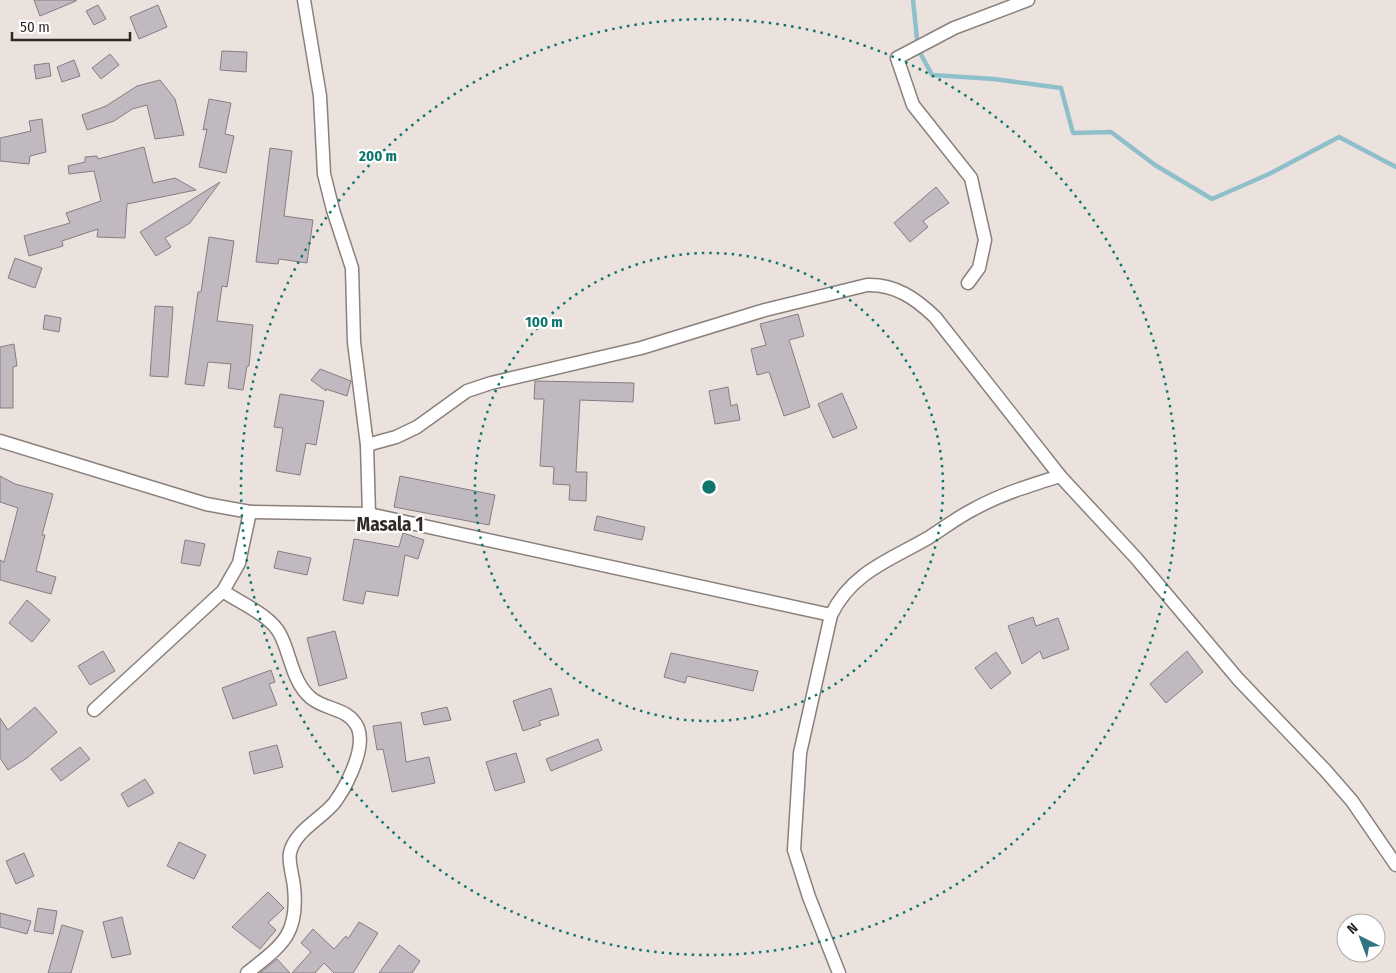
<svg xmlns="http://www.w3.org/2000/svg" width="1396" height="973" font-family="'Fira Sans Condensed',sans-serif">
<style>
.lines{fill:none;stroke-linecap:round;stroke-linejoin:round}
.stream{stroke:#90bfcc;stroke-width:4.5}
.building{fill:#c1b9c0;stroke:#857d84}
.minor-casing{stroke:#8a807c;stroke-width:15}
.minor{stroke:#fff;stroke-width:12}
.ring{fill:none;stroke:#0f766e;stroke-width:2.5;stroke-dasharray:2.5 5}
.labels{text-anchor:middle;stroke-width:4.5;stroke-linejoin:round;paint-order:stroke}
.quarter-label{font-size:19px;font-weight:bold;fill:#332b28;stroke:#fff}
.centre{fill:#0f766e;stroke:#fff;stroke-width:2.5}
.ring-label{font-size:15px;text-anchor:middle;font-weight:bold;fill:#0f766e;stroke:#fff;stroke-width:4.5;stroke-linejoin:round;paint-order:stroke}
</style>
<rect width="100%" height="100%" fill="#ece2dd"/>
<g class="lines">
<!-- stream -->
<polyline class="stream" points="913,0 918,49 932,75 994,79 1061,88 1073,133 1111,132 1155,165 1212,199 1269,174 1339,137 1396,167"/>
</g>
<!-- building -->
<g class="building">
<polygon points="34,0 76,0 76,1 40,16"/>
<polygon points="98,5 106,19 94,25 86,11"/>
<polygon points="158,5 167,27 139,39 130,17"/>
<polygon points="222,51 247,52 246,72 220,70"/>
<polygon points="110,54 119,65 101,79 92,68"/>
<polygon points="74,60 80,76 62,82 57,67"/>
<polygon points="49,63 51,76 36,79 34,65"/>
<polygon points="160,80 175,99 184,135 155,139 147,105 132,109 114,121 87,130 82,115 106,106 137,86"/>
<polygon points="209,99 231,103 225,134 234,136 226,173 199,167 207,129 203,130"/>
<polygon points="42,119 46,152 30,156 29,164 0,161 0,138 31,131 29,121"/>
<polygon points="144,147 153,183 175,178 196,190 127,204 125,238 97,237 98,229 62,241 63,246 29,256 24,236 70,223 66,213 101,201 94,171 69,174 68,166 85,162 85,157 97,156 98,159"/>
<polygon points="270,148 292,151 284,216 313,220 307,263 279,259 278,264 256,262"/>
<polygon points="220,182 190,223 165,238 171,247 156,256 140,232"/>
<polygon points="936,187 949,203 923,221 928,227 910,242 894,223"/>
<polygon points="209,237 234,241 227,287 222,286 217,321 253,325 249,366 247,366 243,390 228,388 231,364 208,362 204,386 185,384 198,292 201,292"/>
<polygon points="15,258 42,268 35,288 8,278"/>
<polygon points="155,306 173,307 168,377 150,376"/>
<polygon points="798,314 804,336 789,340 810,407 784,416 769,372 757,375 751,349 766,345 760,324"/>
<polygon points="45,315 61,318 59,332 43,329"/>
<polygon points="14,344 17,366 13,367 13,408 0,408 0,347"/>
<polygon points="320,369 351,381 347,396 326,389 326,391 311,380"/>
<polygon points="535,381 634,383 633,402 580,400 576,472 587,472 586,501 569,500 570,485 553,484 554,467 540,466 544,399 534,399"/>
<polygon points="728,387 731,406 737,404 740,420 715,424 709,391"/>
<polygon points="842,393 857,428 833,438 818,404"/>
<polygon points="280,394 324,401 316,445 306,443 300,475 276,471 283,428 274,427"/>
<polygon points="0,476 15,484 53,494 42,535 45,535 36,571 56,577 51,594 0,580 0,560 4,562 18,508 0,502"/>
<polygon points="400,476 495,495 489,525 394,507"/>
<polygon points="597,516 645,527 642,540 594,530"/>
<polygon points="403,533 424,540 418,559 405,555 398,596 366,591 363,604 343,600 354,539 399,547"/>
<polygon points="185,540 205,544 200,566 181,563"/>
<polygon points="278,551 311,558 307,575 274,568"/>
<polygon points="27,600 50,620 32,642 9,623"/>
<polygon points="1033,617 1036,626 1058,618 1069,649 1043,659 1040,651 1022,664 1008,626"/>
<polygon points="335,631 347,678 319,686 307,638"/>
<polygon points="103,651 115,671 90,685 78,666"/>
<polygon points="1187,651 1203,672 1166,703 1150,684"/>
<polygon points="996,652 1011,673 991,689 975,668"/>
<polygon points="671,653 758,671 753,691 687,676 685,683 664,677"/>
<polygon points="271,670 275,682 269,684 277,705 233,719 222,688"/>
<polygon points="551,688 559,715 539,721 541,725 523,731 513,701"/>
<polygon points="35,707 57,732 27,758 8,770 0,758 0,718 8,730"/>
<polygon points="447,707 451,720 424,725 421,713"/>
<polygon points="401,722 406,762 429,757 435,783 392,792 383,749 377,750 373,726"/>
<polygon points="598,739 602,750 551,771 546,759"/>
<polygon points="277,745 283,767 254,774 249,752"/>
<polygon points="80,747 90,759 61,781 51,769"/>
<polygon points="516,753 525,782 495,791 486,762"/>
<polygon points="145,779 154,793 128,807 121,794"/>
<polygon points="179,842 206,855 194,879 167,866"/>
<polygon points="24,853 34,876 16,884 6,861"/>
<polygon points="268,892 284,908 268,923 276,930 260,949 232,927"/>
<polygon points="38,908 57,911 53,934 34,931"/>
<polygon points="0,913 31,921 27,934 0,927"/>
<polygon points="122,917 131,954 112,958 103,922"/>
<polygon points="359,922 378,933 353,973 334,973 324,963 315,973 292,973 311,952 301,943 313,929 334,949 346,936 348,939"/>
<polygon points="62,925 83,931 71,973 48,973"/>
<polygon points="399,945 420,961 412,973 379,973"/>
<polygon points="277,959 290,973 260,973 275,961"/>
</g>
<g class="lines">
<!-- minor casing -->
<g class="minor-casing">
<g id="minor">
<polyline points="304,0 320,96 324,174 333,210 352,268 354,342 367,445 369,514"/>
<polyline points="968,283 979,268 985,240 971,178 913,105 897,58 954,28 1028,0"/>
<polyline points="0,441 206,504 250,512 369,514 831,615"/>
<path d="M367,445L396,437L417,427L467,391L491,383L641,348L765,310L867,285C895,284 915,298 935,317L1060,476L1136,558L1238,679L1325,770L1352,801L1396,865"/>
<path d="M223,591C240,603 270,615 280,634C291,655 292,682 311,698C327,711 348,707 358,728C364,744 354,768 347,782C344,789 339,796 335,802C323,818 294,831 290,853C288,862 293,876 294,887C299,935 282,945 247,973"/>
<polyline points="94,710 223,591 239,563 250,512"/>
<path d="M839,973L809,897L794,850L800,753L831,615C852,572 890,560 928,538C944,528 958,517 974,509C1001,494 1031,485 1060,476"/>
</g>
</g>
<!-- minor -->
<use href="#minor" class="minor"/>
</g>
<!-- distance rings -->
<g class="ring">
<circle cx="709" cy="487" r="234"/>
<circle cx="709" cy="487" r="468"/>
</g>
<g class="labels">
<!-- quarter labels -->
<g class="quarter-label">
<text x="390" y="531">Masala 1</text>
</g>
</g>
<circle cx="709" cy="487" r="8" class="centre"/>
<g class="ring-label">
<text x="378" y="161">200 m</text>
<text x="544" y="327">100 m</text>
</g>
<!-- north arrow -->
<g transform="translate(1361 938) rotate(318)"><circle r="24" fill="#ffffff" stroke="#aba9a9"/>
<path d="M0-4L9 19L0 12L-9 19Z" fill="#307483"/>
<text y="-8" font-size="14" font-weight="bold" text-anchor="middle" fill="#2d2927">N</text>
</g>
<!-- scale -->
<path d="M12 32v8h118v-8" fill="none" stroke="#2d2927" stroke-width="2.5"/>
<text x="20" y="32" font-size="15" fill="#2d2927" stroke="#ffffff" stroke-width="4" paint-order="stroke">50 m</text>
</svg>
